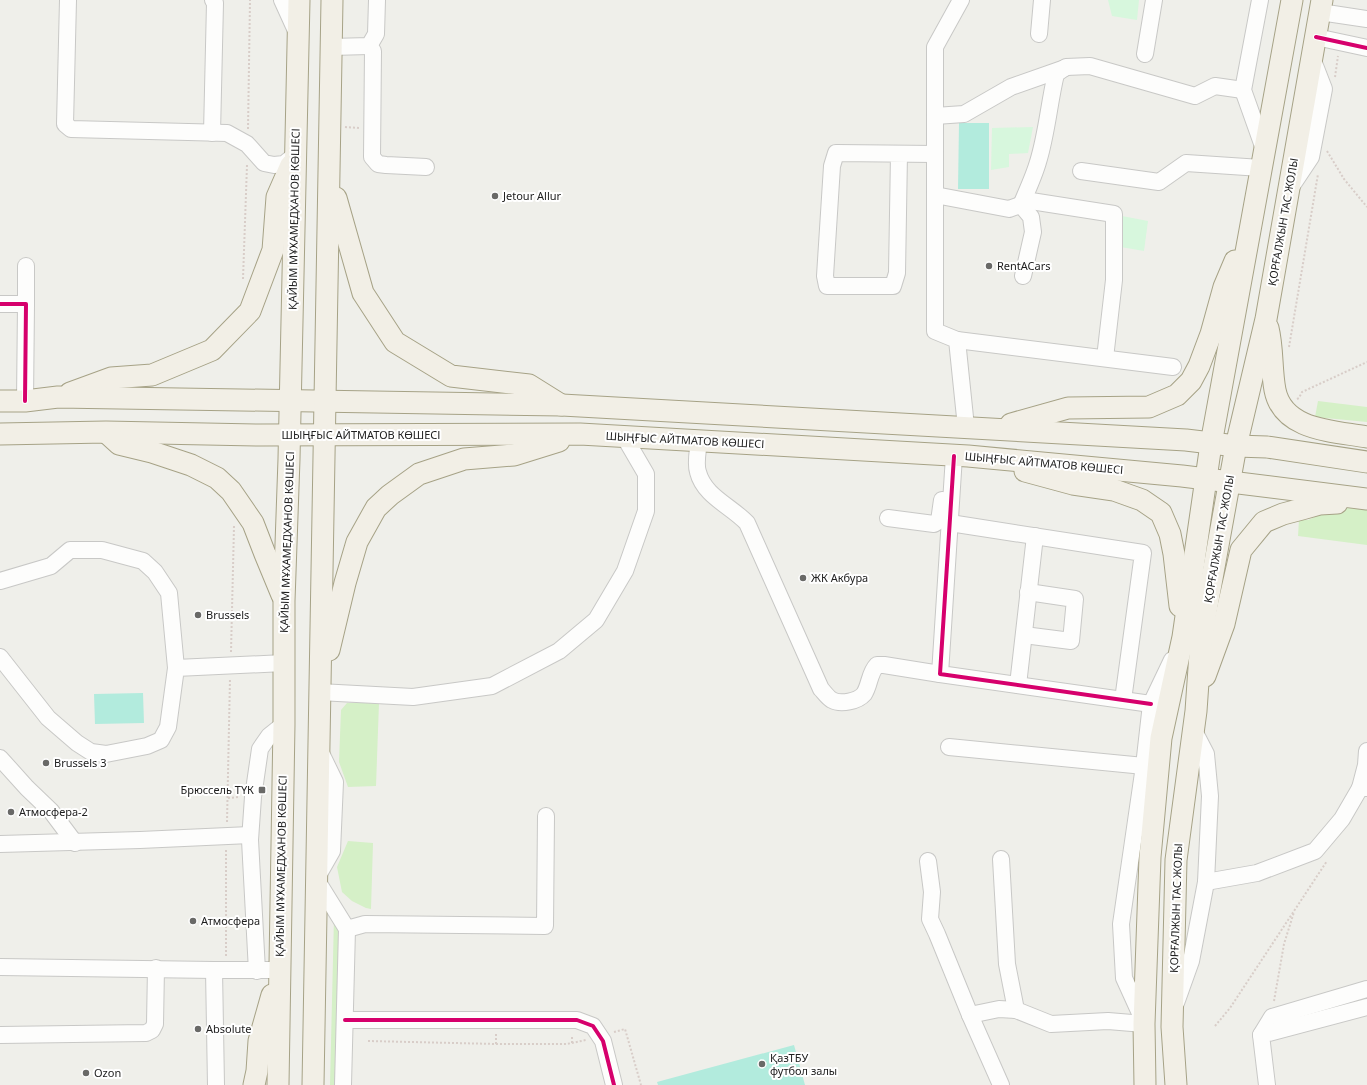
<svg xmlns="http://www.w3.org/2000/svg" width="1367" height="1085" font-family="'Noto Sans',sans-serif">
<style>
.grass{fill:#d5f0c7}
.park{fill:#d7f7dd}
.pitch{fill:#b2ebdd}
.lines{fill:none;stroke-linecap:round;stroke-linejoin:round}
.minor-casing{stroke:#c8c8c6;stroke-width:18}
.major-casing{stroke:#a6a286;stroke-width:23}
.path{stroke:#d8cdc8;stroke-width:2;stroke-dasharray:2 2;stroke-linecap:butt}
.minor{stroke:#fdfdfc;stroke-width:16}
.major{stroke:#f2efe6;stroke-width:21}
.cycleway-casing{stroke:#fff;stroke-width:6}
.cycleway{stroke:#d6006c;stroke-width:4}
.poi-dot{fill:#696967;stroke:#fff;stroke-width:1.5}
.labels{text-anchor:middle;stroke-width:4;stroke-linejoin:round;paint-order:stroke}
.poi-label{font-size:11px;fill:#212121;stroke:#fff;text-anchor:start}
.street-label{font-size:11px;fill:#212121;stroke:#fff}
</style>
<rect width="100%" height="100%" fill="#efefea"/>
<!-- grass -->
<g class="grass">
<polygon points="1318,401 1367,407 1367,422 1315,417"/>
<polygon points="1351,508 1367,510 1367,545 1298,536 1299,520 1308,520 1333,509"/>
<polygon points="347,703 379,703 376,786 348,787 339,762 341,710"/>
<polygon points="348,841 373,843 371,909 366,908 352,901 342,892 337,867"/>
<polygon points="334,917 340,926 337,1085 330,1085"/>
</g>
<!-- park -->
<g class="park">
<polygon points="1108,0 1139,0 1137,20 1112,16"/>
<polygon points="1033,127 1028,153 1009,154 1009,167 991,170 992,128"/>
<polygon points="1117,215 1148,221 1144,251 1115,246"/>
</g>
<!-- pitch -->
<g class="pitch">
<polygon points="959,123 989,123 989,189 958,189"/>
<polygon points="143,693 144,723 95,724 94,694"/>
<polygon points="794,1045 805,1085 658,1085 657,1082"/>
</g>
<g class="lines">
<!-- minor casing -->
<g class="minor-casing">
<g id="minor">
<polyline points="68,0 65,124 71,129 227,133 247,144 264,163 274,165 284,164 295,155"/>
<polyline points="282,0 297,33"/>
<polyline points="961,0 935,47 935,331 957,340 966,427"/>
<polyline points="1260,0 1243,90 1264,149"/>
<polyline points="1320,12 1367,19"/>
<polyline points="1039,34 1042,0"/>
<polyline points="1316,37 1367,48"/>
<polyline points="369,46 373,51 372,157 378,164 386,165 426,167"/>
<polyline points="331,47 369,46 376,34 377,0"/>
<polyline points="1145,54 1154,0"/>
<polyline points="935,116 964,114 1011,87 1065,68"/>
<polyline points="212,133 215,3 213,0"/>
<polyline points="899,154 897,273 893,286 827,286 825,276 832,166 836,153 935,154"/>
<polyline points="1081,171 1159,182 1186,163 1261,168"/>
<polyline points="1291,187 1311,157 1324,89 1312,58"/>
<polyline points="935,195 1009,209 1031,201 1114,214 1114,280 1105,358"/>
<polyline points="26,266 26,304"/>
<path d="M1023,276L1033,232L1031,217L1021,205C1027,191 1034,176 1038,162C1047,133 1049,103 1056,74L1066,67L1090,66L1195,96L1215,86L1243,90"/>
<polyline points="0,304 26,304 25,401"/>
<polyline points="957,340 1173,367"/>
<path d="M699,441C698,451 695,463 698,472C704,496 731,506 747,523L821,689C824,692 828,698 832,700C841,705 858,701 864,694C870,685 869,673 877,665H884L940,674"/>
<polyline points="954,456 940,674 1151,704"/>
<polyline points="888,518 934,524 939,521 942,500"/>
<polyline points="950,523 1143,553 1123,700"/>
<polyline points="0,581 51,566 70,550 102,550 143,561 155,572 169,593 176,668"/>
<polyline points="1024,635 1071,641 1075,599 1028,592"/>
<polyline points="0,657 48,718 77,743 91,752 106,754 147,746 161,740 168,727 176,668 284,663"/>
<polyline points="1018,685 1035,536"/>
<polyline points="319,692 413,697 492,686 559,651 596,620 625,571 646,511 646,474 625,438"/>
<polyline points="949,747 1144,766"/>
<polyline points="320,751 335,782 332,851 316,879 347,929 343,1085"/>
<polyline points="0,758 27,788 51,811 75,843"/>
<polyline points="1360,788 1366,765 1367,751"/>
<polyline points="0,844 140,840 250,835"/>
<polyline points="1001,859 1007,964 1016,1010"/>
<polyline points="928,861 932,892 930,919 937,934 970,1015"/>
<polyline points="1206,882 1257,873 1315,851 1342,819 1360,788 1367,788"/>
<polyline points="347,929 365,924 545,926 546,816"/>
<polyline points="0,967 214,970 280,970"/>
<polyline points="214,970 216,1085"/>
<polyline points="257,971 250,840 253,797 260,749 269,736 284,724"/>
<polyline points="1176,1003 1191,961 1206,882 1210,796 1206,754 1193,729"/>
<polyline points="345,1020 577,1020 593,1026 603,1041 614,1085"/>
<polyline points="1144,1022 1124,978 1121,924 1144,766 1151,704 1172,660"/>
<polyline points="0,1035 146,1033 152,1030 155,1024 156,968"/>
<polyline points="1261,1035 1272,1017 1367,989"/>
<polyline points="1001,1085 970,1015 999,1009 1016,1010 1051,1024 1108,1021 1144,1024"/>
<polyline points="1267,1085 1261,1035 1367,1007"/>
</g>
</g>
<!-- major casing -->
<g class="major-casing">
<g id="major">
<polyline points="336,198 363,293 395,342 451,376 529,385 561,405"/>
<path d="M1268,328C1273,348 1271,369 1275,390C1283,431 1334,431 1367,437"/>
<polyline points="70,393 111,378 152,375 212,350 250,311 273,250 277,197 291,165"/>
<polyline points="0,401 25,401 58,397 562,405 1186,440 1236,446 1267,447 1367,462"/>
<polyline points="1011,424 1068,408 1149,407 1177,395 1191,381 1199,366 1211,334 1224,287 1235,261"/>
<polyline points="0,434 106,432 260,435 580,434 968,456 1182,476 1367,499"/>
<polyline points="108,434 119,444 152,452 191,465 217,478 231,491 253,523 265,554 282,595"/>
<polyline points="1025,471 1073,484 1114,490 1142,500 1161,513 1170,534 1174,554 1180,606"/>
<polyline points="329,650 345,583 357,542 376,508 390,495 419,474 464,459 514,455 559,441"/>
<polyline points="1205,676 1224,624 1241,550 1264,522 1283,514 1302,509 1320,504 1337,503"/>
<polyline points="254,1085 257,1071 259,1041 272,995"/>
<polyline points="278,1085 284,724 284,601 289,459 299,0"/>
<polyline points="313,1085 332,0"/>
<polyline points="1145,1085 1144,1024 1150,857 1161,738 1183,637 1211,444 1292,0"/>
<polyline points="1176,1085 1172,1027 1176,860 1196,711 1201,639 1236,446 1266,319 1322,0"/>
</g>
</g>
<!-- path -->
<g class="path">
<polyline points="1335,77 1338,56"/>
<polyline points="345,127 359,128"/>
<polyline points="248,129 250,0"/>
<polyline points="1327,151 1344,179 1367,207"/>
<polyline points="243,279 247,165"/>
<polyline points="1289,347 1318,174"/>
<polyline points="1297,399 1299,398 1302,392 1367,362"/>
<polyline points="231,652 234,526"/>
<polyline points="228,798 239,797"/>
<polyline points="227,822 230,678"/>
<polyline points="226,956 226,850"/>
<polyline points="1274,1001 1284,944 1294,912"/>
<polyline points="1215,1026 1230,1008 1327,861"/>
<polyline points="614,1032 625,1029 641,1085"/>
<polyline points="368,1041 496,1044 567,1044 586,1040"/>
<polyline points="572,1043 572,1035"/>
<polyline points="496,1044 496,1033"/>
</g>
<!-- minor -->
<use href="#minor" class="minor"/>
<!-- major -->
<use href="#major" class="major"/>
<!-- cycleway casing -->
<g class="cycleway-casing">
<g id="cycleway">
<polyline points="1316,37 1367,48"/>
<polyline points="0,304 26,304 25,401"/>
<polyline points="954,456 940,674 1151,704"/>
<polyline points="345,1020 577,1020 593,1026 603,1041 614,1085"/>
</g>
</g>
<!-- cycleway -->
<use href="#cycleway" class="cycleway"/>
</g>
<!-- markers -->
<g class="poi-dot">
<circle cx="495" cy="196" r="4"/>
<circle cx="989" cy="266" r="4"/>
<circle cx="803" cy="578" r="4"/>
<circle cx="198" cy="615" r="4"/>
<circle cx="46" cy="763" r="4"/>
<rect x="258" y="786" width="8" height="8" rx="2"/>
<circle cx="11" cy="812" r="4"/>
<circle cx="193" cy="921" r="4"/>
<circle cx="198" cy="1029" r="4"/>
<circle cx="762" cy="1064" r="4"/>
<circle cx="86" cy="1073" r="4"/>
</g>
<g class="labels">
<!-- poi labels -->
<g class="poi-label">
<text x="503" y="200">Jetour Allur</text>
<text x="997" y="270">RentACars</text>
<text x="811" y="582">ЖК Акбура</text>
<text x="206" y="619">Brussels</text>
<text x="54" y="767">Brussels 3</text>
<text x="254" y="794" text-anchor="end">Брюссель ТҮК</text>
<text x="19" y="816">Атмосфера-2</text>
<text x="201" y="925">Атмосфера</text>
<text x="206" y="1033">Absolute</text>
<text x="770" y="1062">ҚазТБУ<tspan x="770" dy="13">футбол залы</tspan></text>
<text x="94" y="1077">Ozon</text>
</g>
<!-- street labels -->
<g class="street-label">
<text transform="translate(294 219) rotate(-89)" y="4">ҚАЙЫМ МҰХАМЕДХАНОВ КӨШЕСІ</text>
<text transform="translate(1283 222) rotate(-80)" y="4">ҚОРҒАЛЖЫН ТАС ЖОЛЫ</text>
<text x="361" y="439">ШЫҢҒЫС АЙТМАТОВ КӨШЕСІ</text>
<text transform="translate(685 440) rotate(3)" y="4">ШЫҢҒЫС АЙТМАТОВ КӨШЕСІ</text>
<text transform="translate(1044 463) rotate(5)" y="4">ШЫҢҒЫС АЙТМАТОВ КӨШЕСІ</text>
<text transform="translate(1219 539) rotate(-80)" y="4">ҚОРҒАЛЖЫН ТАС ЖОЛЫ</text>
<text transform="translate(287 542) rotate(-88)" y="4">ҚАЙЫМ МҰХАМЕДХАНОВ КӨШЕСІ</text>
<text transform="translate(281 866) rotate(-89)" y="4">ҚАЙЫМ МҰХАМЕДХАНОВ КӨШЕСІ</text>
<text transform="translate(1176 908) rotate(-88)" y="4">ҚОРҒАЛЖЫН ТАС ЖОЛЫ</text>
</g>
</g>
</svg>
